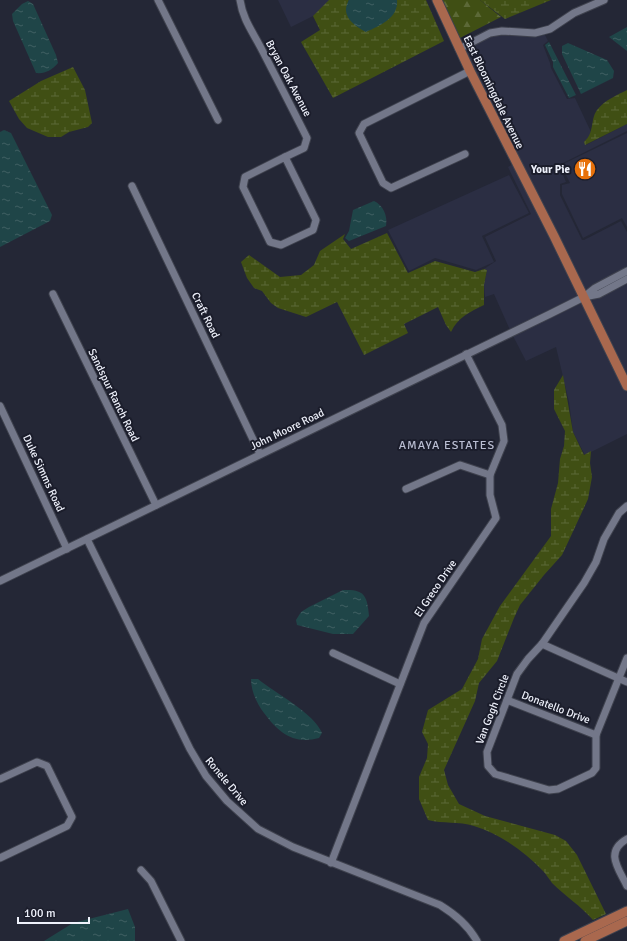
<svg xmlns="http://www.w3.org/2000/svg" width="627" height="941" font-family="Signika,sans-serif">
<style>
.built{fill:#2b2e43}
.forest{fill:url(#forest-firs)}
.wetland{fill:url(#wetland-marsh)}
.water{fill:url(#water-ripples)}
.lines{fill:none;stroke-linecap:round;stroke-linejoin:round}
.minor-casing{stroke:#3f424e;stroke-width:9}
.major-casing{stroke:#3f424e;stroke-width:11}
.minor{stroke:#737789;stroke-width:7}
.major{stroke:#a9684e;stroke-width:9}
.labels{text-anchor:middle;stroke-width:4;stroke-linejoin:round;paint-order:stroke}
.street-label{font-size:11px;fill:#eef1fb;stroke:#1b1d2b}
.poi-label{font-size:11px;font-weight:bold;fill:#eef1fb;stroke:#1b1d2b;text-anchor:end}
.neighbourhood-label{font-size:12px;letter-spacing:1px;fill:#babed2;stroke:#1b1d2b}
</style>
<defs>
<pattern id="forest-firs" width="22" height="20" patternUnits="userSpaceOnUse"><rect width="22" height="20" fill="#404f14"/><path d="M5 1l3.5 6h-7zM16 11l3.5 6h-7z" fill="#5c6937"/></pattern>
<pattern id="wetland-marsh" width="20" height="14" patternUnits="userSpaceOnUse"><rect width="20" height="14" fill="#404f14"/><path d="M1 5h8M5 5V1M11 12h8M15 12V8" fill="none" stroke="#5c6937"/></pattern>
<pattern id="water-ripples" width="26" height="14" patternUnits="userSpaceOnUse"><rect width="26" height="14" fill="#1f4548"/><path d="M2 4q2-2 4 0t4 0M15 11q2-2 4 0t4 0" fill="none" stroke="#406063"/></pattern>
</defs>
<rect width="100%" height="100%" fill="#242736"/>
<!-- built -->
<g class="built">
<polygon points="278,0 345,0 291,27"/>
<polygon points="502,33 544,33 548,41 543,45 550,63 551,68 567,99 575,98 591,132 590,136 584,142 586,145 627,124 627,131 559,165 566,182 560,184 560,195 582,240 584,240 621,221 627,232 627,268 585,293 463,50 491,36"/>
<polygon points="627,133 627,227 622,218 583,238 562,194 562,185 570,183 561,165"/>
<polygon points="513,164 580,296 510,330 494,294 485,297 484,285 487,270 484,269 496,261 485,237 531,214 508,167"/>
<polygon points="509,175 529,213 482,236 494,262 476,270 435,258 409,271 388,230"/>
<polygon points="627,282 627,380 588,299"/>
<polygon points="582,301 627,393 627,434 585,455 573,432 569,402 556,347 526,361 512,334"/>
</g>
<!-- forest -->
<polygon class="forest" points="440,0 480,0 501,17 458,39"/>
<!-- wetland -->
<g class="wetland">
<polygon points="329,0 349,0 348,2 397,5 397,0 426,0 444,41 333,98 301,42 320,30 313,16"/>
<polygon points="480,0 551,0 505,19"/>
<polygon points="73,67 85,90 92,123 88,127 69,132 61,137 48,137 27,128 19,119 9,101 41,81"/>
<path d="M627,90V124L585,145L584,142C595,132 590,120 597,110C605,100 617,95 627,90Z"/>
<path d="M387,233L408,273L435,261L475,272L484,269L487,270L484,285V305C470,312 458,317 451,332L446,325L438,307L404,324L408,333L364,355L337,302L306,317L278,308L271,303L262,291L254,288L247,278L241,262L249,255L280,277L301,275L314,265L320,251L345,234L343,239L351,249Z"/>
<path d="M563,375L573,432L584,455L591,451L590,463L592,477L588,499L570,538L562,555L544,575L520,605L514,618L497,661L479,683L475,701L444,770L448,785L459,804L485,816L555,835L566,841L577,855L606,914L593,920C581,906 565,896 552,883C549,879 546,874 543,871C524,851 500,834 474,826C459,821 443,824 428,820L419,799V777L427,758L428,744L422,732L428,710L462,689L478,659L482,639L500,606L551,536V509L558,483L560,459L564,446L565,431L554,409V390Z"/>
</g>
<!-- water -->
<g class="water">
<path d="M349,0H397C399,18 379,26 366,32C353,25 340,15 349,0Z"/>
<path d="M28,1L33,4L56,55L58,63C52,70 45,74 36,73L13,21L12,14L22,4Z"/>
<polygon points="627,27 627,51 609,37"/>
<polygon points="549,42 576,95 569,98 553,67 553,62 545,45"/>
<polygon points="568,43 607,60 614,71 613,78 581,94 562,54 562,46"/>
<polygon points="4,130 11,133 52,215 50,221 0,247 0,132"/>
<path d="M374,201C383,205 388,216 386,226L349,241L345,238L349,231L353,210Z"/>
<path d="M343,590C365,589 367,596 369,616L353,634H333L297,625L296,620L301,612L309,607Z"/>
<path d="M251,679H258C275,693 314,713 322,733L319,738C293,745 278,732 264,713C257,704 251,691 251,679Z"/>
<polygon points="128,909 135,927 135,941 44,941 73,923"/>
</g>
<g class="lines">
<!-- minor casing -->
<g class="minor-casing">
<g id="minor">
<polyline points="158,0 218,120"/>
<path d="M240,0C243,20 253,32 262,50C277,79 292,108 307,138L304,148L285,157"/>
<polyline points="459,49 490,33 502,31 535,33 550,29 574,13 604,0"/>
<polyline points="465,154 391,188 383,183 359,133 364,124 470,71"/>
<polygon points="285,157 316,220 313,230 281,245 270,242 243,187 245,177"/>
<polyline points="132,186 260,454"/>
<polyline points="53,294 156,505"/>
<polyline points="585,296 595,288 627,271"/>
<polyline points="0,406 67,549"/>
<polyline points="406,489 460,465 490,475"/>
<polyline points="627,506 619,513 604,539 596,562 584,583 542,644 528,659 517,674 487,752 488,766 495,774 549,790 558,789 592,773 596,768 596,735 627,658"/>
<path d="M87,539L190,749L206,776L227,801L258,829L293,847L440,905C456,915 468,925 477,941"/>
<polyline points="0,581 550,314 584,297 599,294 627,279"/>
<polyline points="542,644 627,682"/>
<polyline points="333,653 400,684"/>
<polyline points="507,700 596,735"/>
<polyline points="0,779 37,762 47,766 72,817 67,826 0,858"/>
<path d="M627,839C604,852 619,869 627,886"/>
<polyline points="331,863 424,623 496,518 490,495 490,475 504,441 502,425 466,354"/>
<polyline points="141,870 151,881 181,941"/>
</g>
</g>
<!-- major casing -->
<g class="major-casing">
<g id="major">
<polyline points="437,0 470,71 554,236 627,386"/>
<polyline points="564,941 627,911"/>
<polyline points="585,941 627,921"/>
</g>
</g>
<!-- minor -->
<use href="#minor" class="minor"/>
<!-- major -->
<use href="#major" class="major"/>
</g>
<!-- icons -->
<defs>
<g id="restaurant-disc" transform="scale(1.15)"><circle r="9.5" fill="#e8710a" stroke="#1b1d2b"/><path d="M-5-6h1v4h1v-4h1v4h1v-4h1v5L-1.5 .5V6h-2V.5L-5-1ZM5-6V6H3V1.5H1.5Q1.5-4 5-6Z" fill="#fff"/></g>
</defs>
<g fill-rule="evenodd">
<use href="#restaurant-disc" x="585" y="169"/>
</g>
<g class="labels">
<!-- street labels -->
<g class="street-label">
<text transform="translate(289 78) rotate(62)" y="4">Bryan Oak Avenue</text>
<text transform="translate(494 92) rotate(64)" y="4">East Bloomingdale Avenue</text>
<text transform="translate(206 315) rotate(64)" y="4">Craft Road</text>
<text transform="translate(114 395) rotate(64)" y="4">Sandspur Ranch Road</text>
<text transform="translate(287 429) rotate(-26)" y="4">John Moore Road</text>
<text transform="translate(44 473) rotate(65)" y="4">Duke Simms Road</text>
<text transform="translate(435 588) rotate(-56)" y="4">El Greco Drive</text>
<text transform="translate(556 707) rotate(21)" y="4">Donatello Drive</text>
<text transform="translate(492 709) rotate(-69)" y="4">Van Gogh Circle</text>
<text transform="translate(227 781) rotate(50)" y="4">Ronele Drive</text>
</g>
<!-- poi labels -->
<g class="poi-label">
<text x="570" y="173">Your Pie</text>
</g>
<!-- neighbourhood labels -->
<g class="neighbourhood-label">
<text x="447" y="449">AMAYA ESTATES</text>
</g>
</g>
<!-- scale -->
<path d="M18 917v6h71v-6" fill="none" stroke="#eef1fb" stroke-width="2"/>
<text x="24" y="917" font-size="12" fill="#eef1fb" stroke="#1b1d2b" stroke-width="3" paint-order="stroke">100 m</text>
</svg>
